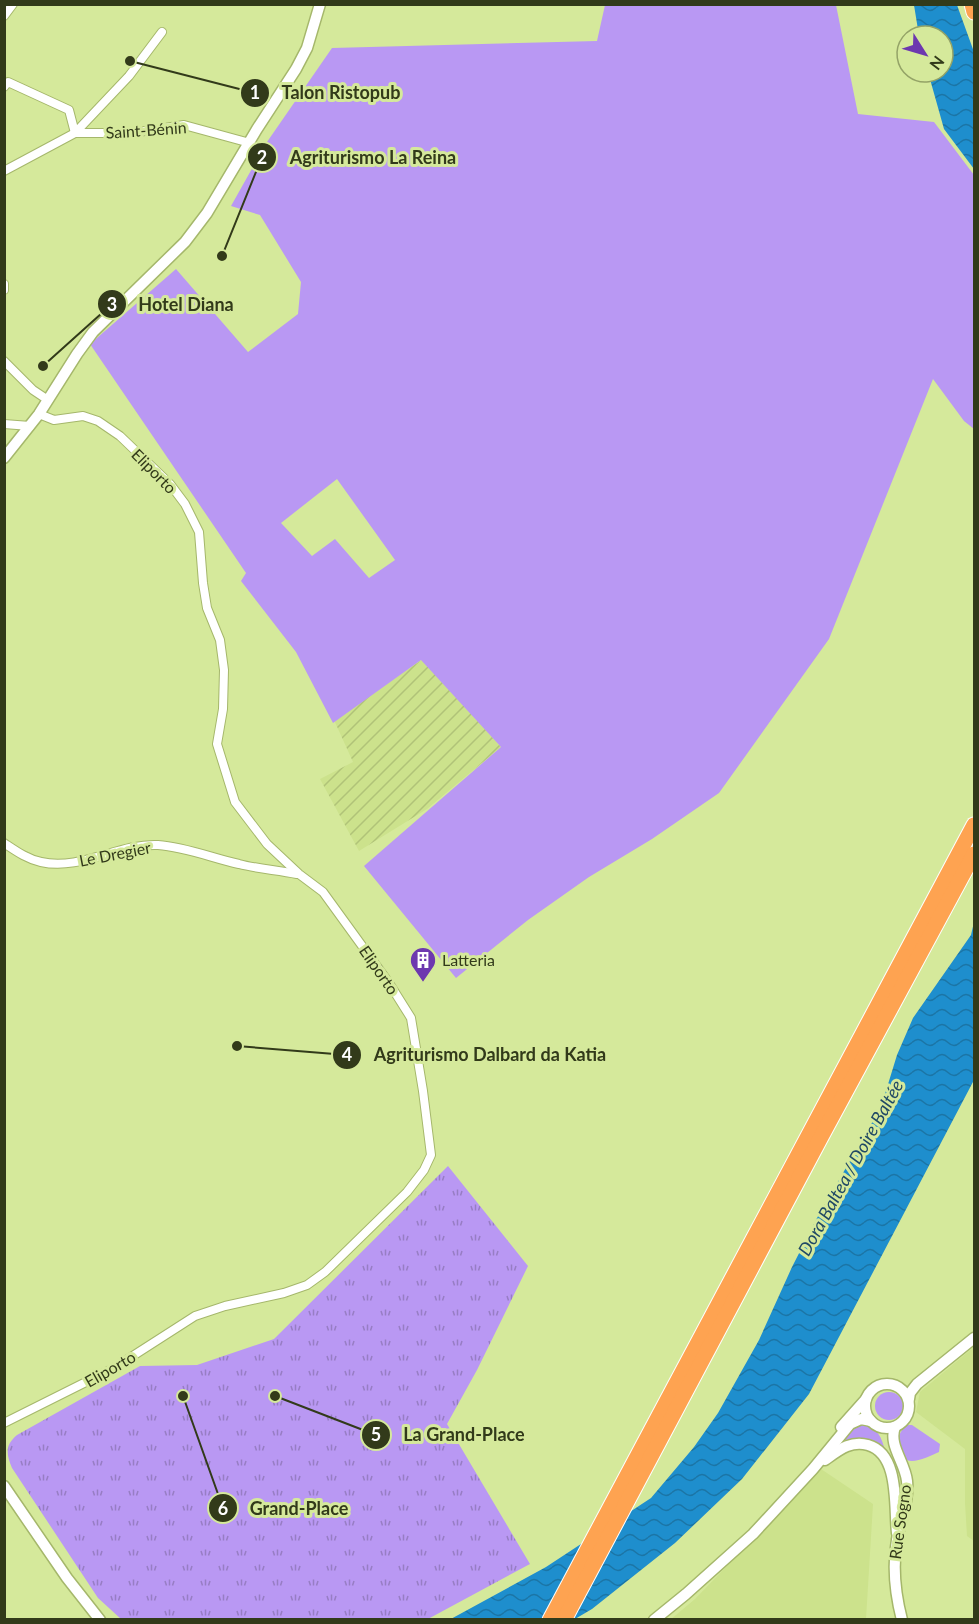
<svg xmlns="http://www.w3.org/2000/svg" width="979" height="1624" font-family="Lato,sans-serif">
<style>
.built{fill:#cce28c}
.industrial{fill:url(#industrial-furrows)}
.green{fill:#b998f3;fill-rule:evenodd}
.park{fill:url(#park-tufts)}
.water{fill:url(#water-waves)}
.lines{fill:none;stroke-linecap:round;stroke-linejoin:round}
.street-casing{stroke:#a5b76b;stroke-width:10}
.secondary-casing{stroke:#a5b76b;stroke-width:13}
.highway-casing{stroke:#fff;stroke-width:17}
.street{stroke:#fff;stroke-width:8}
.secondary{stroke:#fff;stroke-width:10}
.highway{stroke:#fea351;stroke-width:15}
.labels{text-anchor:middle;stroke-width:6;stroke-linejoin:round;paint-order:stroke}
.street-label{font-size:16px;fill:#323a1a;stroke:#d5e99b}
.poi-label{font-size:16px;fill:#323a1a;stroke:#d5e99b;text-anchor:start}
.water-label{font-size:18px;font-style:italic;fill:#204965;stroke:#d5e99b}
.leader{fill:none;stroke:#323a1a;stroke-width:2}
.callout-dot{fill:#323a1a;stroke:#d5e99b;stroke-width:2}
.mark-label{font-size:18px;text-anchor:middle;font-weight:bold;fill:#fff}
.callout-label{font-size:18px;text-anchor:middle;font-weight:bold;fill:#323a1a;stroke:#d5e99b;stroke-width:6;stroke-linejoin:round;paint-order:stroke}
</style>
<defs>
<pattern id="industrial-furrows" width="10" height="10" patternUnits="userSpaceOnUse" patternTransform="scale(1.5)"><rect width="10" height="10" fill="#cce28c"/><path d="M-1 1l2-2M0 10L10 0M9 11l2-2" fill="none" stroke="#b0c378"/></pattern>
<pattern id="park-tufts" width="24" height="20" patternUnits="userSpaceOnUse" patternTransform="scale(1.5)"><rect width="24" height="20" fill="#b998f3"/><path d="M3 7l-1-3M5 7V3M7 7l1-3M15 17l-1-3M17 17v-4M19 17l1-3" fill="none" stroke="#977dc4"/></pattern>
<pattern id="water-waves" width="16" height="10" patternUnits="userSpaceOnUse" patternTransform="scale(1.5)"><rect width="16" height="10" fill="#1e8ecd"/><path d="M0 5q4-4 8 0t8 0" fill="none" stroke="#1b75a6"/></pattern>
</defs>
<rect width="100%" height="100%" fill="#d5e99b"/>
<!-- built -->
<g class="built">
<polygon points="974,1347 974,1541 967,1536 965,1503 965,1449 916,1412 920,1392"/>
<polygon points="821,1469 873,1504 866,1619 670,1620 695,1599"/>
</g>
<!-- industrial -->
<polygon class="industrial" points="423,659 501,747 427,809 359,851 320,779 353,762 334,720"/>
<!-- green -->
<g class="green">
<path d="M605,5H836L858,114L934,122L974,175V429L964,421L933,379L829,639L719,793L652,839L589,877L528,920L456,978L364,866L501,747L421,660L333,723L296,652L241,581L246,573L90,344L176,269L248,352L298,314L301,282L260,215L231,206L267,142L332,48L597,41ZM337,479L395,560L369,578L335,539L312,556L281,523Z"/>
<circle cx="889" cy="1406" r="14"/>
<path d="M864,1423C877,1428 882,1437 885,1451C869,1433 860,1438 839,1444L848,1431Z"/>
<path d="M908,1425H912L940,1444L939,1452C932,1455 920,1461 912,1461C896,1461 893,1432 908,1425Z"/>
</g>
<!-- park -->
<path class="park" d="M448,1166L528,1266L477,1370L447,1424L530,1564L428,1619H121L98,1598L12,1468C6,1454 5,1445 17,1435L140,1366L197,1365L274,1339Z"/>
<!-- water -->
<g class="water">
<polygon points="914,5 957,5 974,52 974,169 944,129 928,72 943,72 943,36 919,36"/>
<polygon points="974,922 974,1080 809,1394 742,1479 675,1543 592,1609 575,1619 449,1620 546,1567 651,1498 694,1447 718,1413 759,1340 792,1267 817,1218 881,1107 897,1055 913,1018 971,935"/>
</g>
<g class="lines">
<!-- street casing -->
<g class="street-casing">
<g id="street">
<polyline points="4,16 13,4"/>
<polyline points="4,87 8,82 69,110 75,133 129,76 162,32"/>
<polyline points="4,171 75,133 132,133 184,125 250,143"/>
<polyline points="4,284 4,290"/>
<polyline points="4,361 33,390 48,400"/>
<polyline points="4,424 30,426"/>
<path d="M4,843C16,851 27,859 41,862C81,871 119,843 158,845C186,847 212,858 239,864C258,869 278,870 297,874"/>
<polyline points="4,1423 114,1368 195,1316 225,1306 284,1293 307,1285 325,1272 407,1192 424,1170 431,1155 423,1091 411,1018 389,983 323,892 299,874 267,844 235,802 217,744 223,709 224,670 220,640 207,608 203,583 199,532 185,504 170,484 120,436 98,421 83,416 54,420 39,414"/>
</g>
</g>
<!-- secondary casing -->
<g class="secondary-casing">
<g id="secondary">
<polyline points="4,458 39,414 77,354 93,332 185,242 207,213 257,129 296,69 307,48 320,4"/>
<circle cx="887" cy="1406" r="22"/>
<polyline points="909,1399 910,1393 917,1384 974,1338"/>
<polyline points="841,1427 866,1399"/>
<path d="M895,1427C888,1445 905,1462 907,1481C909,1502 900,1520 897,1540C892,1568 895,1593 902,1620"/>
<path d="M825,1460C839,1450 851,1440 868,1445C900,1454 894,1507 897,1533"/>
<polyline points="4,1486 67,1578 100,1620"/>
<polyline points="654,1620 686,1594 753,1534 813,1469 850,1424 861,1419 871,1421"/>
</g>
</g>
<!-- highway casing -->
<g class="highway-casing">
<g id="highway">
<polyline points="972,4 974,12"/>
<polyline points="550,1620 974,825"/>
<polyline points="564,1620 821,1137 974,854"/>
</g>
</g>
<!-- street -->
<use href="#street" class="street"/>
<!-- secondary -->
<use href="#secondary" class="secondary"/>
<!-- highway -->
<use href="#highway" class="highway"/>
</g>
<!-- icons -->
<defs>
<g id="building-pin" transform="scale(1.35)"><path d="M0 17L-7.5 6A9.5 9.5 0 1 1 7.5 6Z" fill="#6d38af" stroke="#d5e99b"/><path d="M-4-6H4V6H1V3H-1V6H-4ZM-2.5-4.3h1.7v1.8h-1.7ZM.8-4.3h1.7v1.8H.8ZM-2.5-1h1.7V.8h-1.7ZM.8-1h1.7V.8H.8Z" fill="#fff"/></g>
</defs>
<g fill-rule="evenodd">
<use href="#building-pin" x="423" y="960"/>
</g>
<g class="labels">
<!-- street labels -->
<g class="street-label">
<text transform="translate(146 130) rotate(-4)" y="6">Saint-Bénin</text>
<text transform="translate(154 471) rotate(45)" y="6">Eliporto</text>
<text transform="translate(115 854) rotate(-11)" y="6">Le Dregier</text>
<text transform="translate(379 970) rotate(55)" y="6">Eliporto</text>
<text transform="translate(110 1369) rotate(-30)" y="6">Eliporto</text>
<text transform="translate(900 1522) rotate(-82)" y="6">Rue Sogno</text>
</g>
<!-- poi labels -->
<g class="poi-label">
<text x="442" y="966">Latteria</text>
</g>
<!-- water labels -->
<g class="water-label">
<text transform="translate(851 1168) rotate(-61)" y="6">Dora Baltea / Doire Baltée</text>
</g>
</g>
<!-- callouts -->
<path class="leader" d="M130 61L255 93M222 256L262 157M43 366L112 304M237 1046L347 1055M275 1396L376 1435M183 1396L223 1508"/>
<g class="callout-dot">
<circle cx="130" cy="61" r="6"/>
<circle cx="222" cy="256" r="6"/>
<circle cx="43" cy="366" r="6"/>
<circle cx="237" cy="1046" r="6"/>
<circle cx="275" cy="1396" r="6"/>
<circle cx="183" cy="1396" r="6"/>
<circle cx="255" cy="93" r="15"/>
<circle cx="262" cy="157" r="15"/>
<circle cx="112" cy="304" r="15"/>
<circle cx="347" cy="1055" r="15"/>
<circle cx="376" cy="1435" r="15"/>
<circle cx="223" cy="1508" r="15"/>
</g>
<g class="mark-label">
<text x="255" y="99">1</text>
<text x="262" y="164">2</text>
<text x="112" y="311">3</text>
<text x="347" y="1061">4</text>
<text x="376" y="1441">5</text>
<text x="223" y="1515">6</text>
</g>
<g class="callout-label">
<text x="341" y="99">Talon Ristopub</text>
<text x="373" y="164">Agriturismo La Reina</text>
<text x="186" y="311">Hotel Diana</text>
<text x="490" y="1061">Agriturismo Dalbard da Katia</text>
<text x="464" y="1441">La Grand-Place</text>
<text x="299" y="1515">Grand-Place</text>
</g>
<!-- border -->
<rect width="979" height="1624" fill="none" stroke="#323a1a" stroke-width="12"/>
<!-- north arrow -->
<g transform="translate(925 54) rotate(127)"><circle r="28" fill="#d5e99b" stroke="#94a367" stroke-width="1.5"/>
<path d="M0-4.5L10 22L0 15L-10 22Z" fill="#6d38af"/>
<text y="-9" font-size="16" font-weight="bold" text-anchor="middle" fill="#323a1a">N</text>
</g>
</svg>
